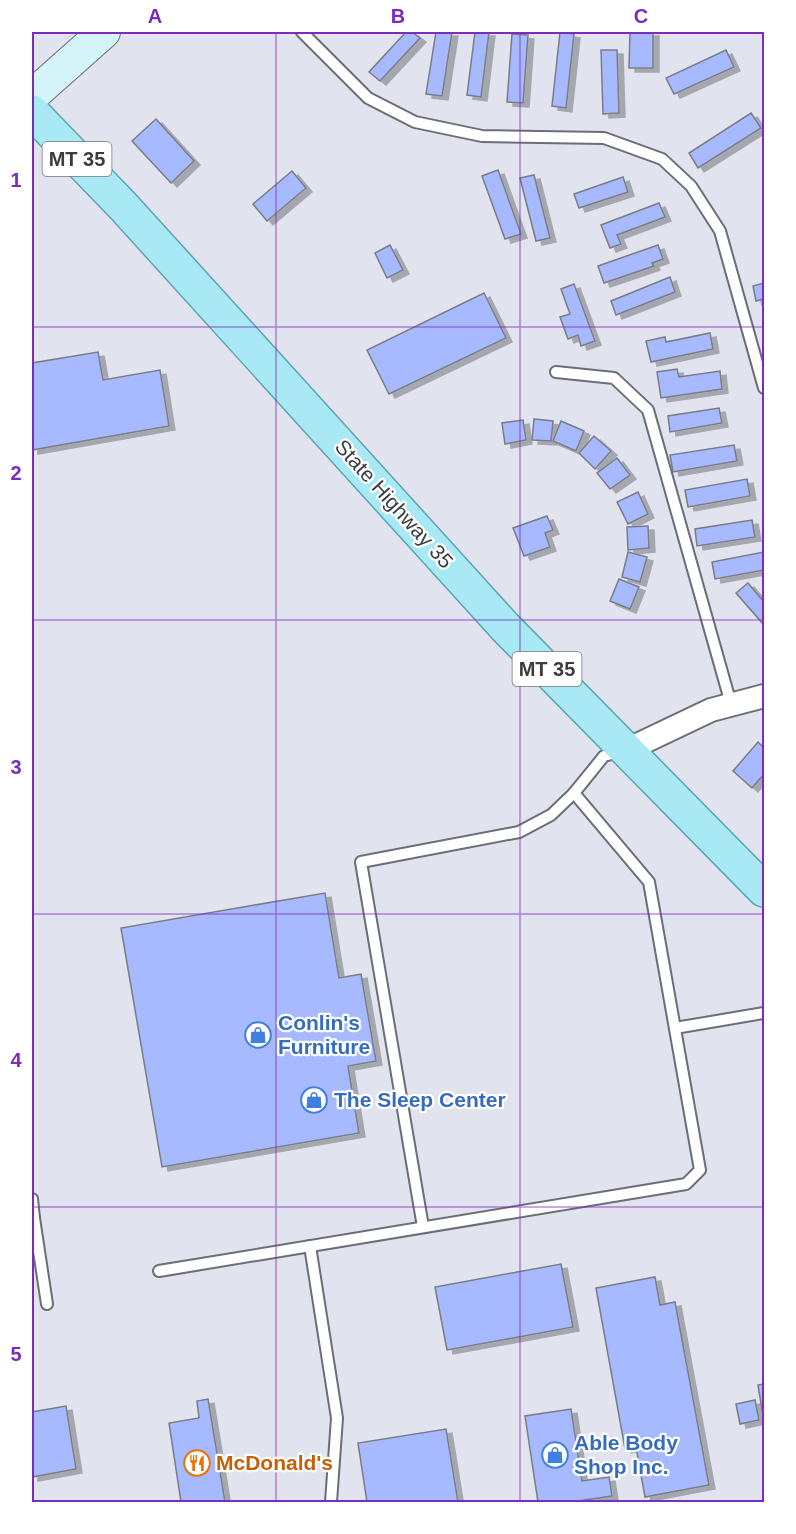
<svg xmlns="http://www.w3.org/2000/svg" width="796" height="1534" font-family="Helvetica,sans-serif">
<style>
.building{fill:#a7b9ff;stroke:#797c85;stroke-width:1.5;filter:url(#shadow)}
.lines{fill:none;stroke-linecap:round;stroke-linejoin:round}
.lane-casing{stroke:#6b6e77;stroke-width:14}
.street-casing{stroke:#6b6e77;stroke-width:26}
.secondary-casing{stroke:#6b6e77;stroke-width:34}
.primary-casing{stroke:#5da3b2;stroke-width:36}
.lane{stroke:#fff;stroke-width:10}
.street{stroke:#fff;stroke-width:22}
.secondary{stroke:#d4f4fa;stroke-width:32}
.primary{stroke:#a9e9f5;stroke-width:33}
.grid{fill:none;stroke:#7b2cbf;stroke-width:1.5;stroke-opacity:0.55}
.labels{text-anchor:middle;stroke-width:4.5;stroke-linejoin:round;paint-order:stroke}
.shield{fill:#fff;stroke:#767679;stroke-width:1.5}
.shield-label{font-size:20px;font-weight:bold;fill:#3b3c40}
.street-label{font-size:21px;fill:#3b3c40;stroke:#fff}
.shop-label{font-size:21px;font-weight:bold;fill:#366cbe;stroke:#fff;text-anchor:start}
.food-label{font-size:21px;font-weight:bold;fill:#c56008;stroke:#fff;text-anchor:start}
.neatline{fill:none;stroke:#7b2cbf;stroke-width:2}
.grid-label{font-size:20px;text-anchor:middle;font-weight:bold;fill:#7b2cbf}
</style>
<defs>
<filter id="shadow"><feDropShadow dx="6" dy="4" stdDeviation="0" flood-color="#0004"/></filter>
</defs>
<rect width="100%" height="100%" fill="#e1e4ee"/>
<!-- building -->
<g class="building">
<polygon points="406,32 412,32 420,38 380,81 369,72"/>
<polygon points="436,32 452,32 442,96 426,94"/>
<polygon points="475,32 489,32 481,97 467,95"/>
<polygon points="560,32 574,34 566,108 552,106"/>
<polygon points="630,32 653,32 653,68 629,68"/>
<polygon points="512,34 528,35 523,103 507,102"/>
<polygon points="601,50 617,50 619,113 603,114"/>
<polygon points="726,50 734,67 674,94 666,78"/>
<polygon points="751,113 761,128 698,168 689,153"/>
<polygon points="156,119 194,161 171,183 132,141"/>
<polygon points="498,170 521,234 505,239 482,176"/>
<polygon points="292,171 306,188 267,221 253,204"/>
<polygon points="534,175 550,238 536,241 520,178"/>
<polygon points="623,177 628,192 579,208 574,194"/>
<polygon points="659,203 665,217 617,235 621,244 610,248 601,225"/>
<polygon points="390,245 403,270 387,278 375,253"/>
<polygon points="658,245 663,259 652,263 654,266 604,283 598,266"/>
<polygon points="670,277 675,292 616,315 611,301"/>
<polygon points="764,283 764,299 756,301 753,286"/>
<polygon points="574,284 595,341 581,346 578,335 568,339 560,317 570,314 561,289"/>
<polygon points="484,293 506,338 389,394 367,350"/>
<polygon points="710,333 713,349 651,362 646,341 665,337 666,342"/>
<polygon points="98,352 103,380 160,370 169,426 32,450 32,363"/>
<polygon points="677,369 679,377 720,371 722,389 661,398 657,372"/>
<polygon points="719,408 722,423 670,432 668,416"/>
<polygon points="534,419 553,421 551,441 532,440"/>
<polygon points="523,420 526,440 505,444 502,423"/>
<polygon points="561,421 584,431 576,451 553,441"/>
<polygon points="594,436 611,451 595,469 579,453"/>
<polygon points="734,445 737,461 673,472 670,455"/>
<polygon points="617,458 630,475 610,489 597,473"/>
<polygon points="747,479 750,496 688,507 685,490"/>
<polygon points="638,492 648,514 628,524 617,502"/>
<polygon points="547,516 553,530 545,533 550,547 524,556 513,528"/>
<polygon points="752,520 755,537 697,546 695,529"/>
<polygon points="648,526 649,548 628,550 627,527"/>
<polygon points="628,552 647,557 640,582 622,577"/>
<polygon points="764,552 764,570 715,579 712,562"/>
<polygon points="619,579 639,587 630,609 610,601"/>
<polygon points="748,583 764,602 764,625 736,593"/>
<polygon points="758,742 764,748 764,774 752,788 733,771"/>
<polygon points="325,893 339,978 361,974 376,1061 348,1066 359,1133 162,1167 121,928"/>
<polygon points="561,1264 573,1327 447,1350 435,1287"/>
<polygon points="655,1277 660,1305 675,1302 709,1485 645,1497 636,1447 625,1449 596,1288"/>
<polygon points="764,1384 764,1422 758,1385"/>
<polygon points="208,1399 225,1502 181,1502 169,1423 199,1418 197,1401"/>
<polygon points="755,1400 759,1420 740,1424 736,1404"/>
<polygon points="66,1406 76,1469 32,1477 32,1412"/>
<polygon points="571,1409 582,1481 609,1477 612,1496 571,1502 538,1502 525,1416"/>
<polygon points="446,1429 458,1502 367,1502 358,1443"/>
</g>
<g class="lines">
<!-- lane casing -->
<g class="lane-casing">
<g id="lane">
<polyline points="302,32 368,98 415,122 482,136 604,138 662,159 691,186 720,231 764,388"/>
<polyline points="556,372 614,378 648,410 731,704"/>
<polyline points="675,1028 764,1013"/>
<polyline points="32,1199 34,1218"/>
<polyline points="32,1219 34,1218 47,1304"/>
<polyline points="423,1227 361,862 519,832 551,815 574,793"/>
<polyline points="310,1246 337,1418 331,1502"/>
<polyline points="159,1271 686,1184 700,1170 649,882 574,793 604,756 622,751"/>
</g>
</g>
<!-- street casing -->
<g class="street-casing">
<polyline id="street" points="627,750 711,710 764,696"/>
</g>
<!-- secondary casing -->
<g class="secondary-casing">
<polyline id="secondary" points="32,96 104,32"/>
</g>
<!-- primary casing -->
<g class="primary-casing">
<polyline id="primary" points="32,112 123,206 505,627 764,890"/>
</g>
<!-- lane -->
<use href="#lane" class="lane"/>
<!-- street -->
<use href="#street" class="street"/>
<!-- secondary -->
<use href="#secondary" class="secondary"/>
<!-- primary -->
<use href="#primary" class="primary"/>
</g>
<!-- grid -->
<path class="grid" d="M276,32V1502M520,32V1502M32,327H764M32,620H764M32,914H764M32,1207H764"/>
<!-- icons -->
<defs>
<g id="shop-ring" transform="scale(1.35)"><circle r="9.5" fill="#fff" stroke="#3f7fe0" stroke-width="1.5"/><path d="M-5-2.5h2.3a2.7 3.5 0 0 1 5.4 0H5L5.5 6h-11ZM-1.5-2.5h3a1.5 2.3 0 0 0-3 0Z" fill="#3f7fe0"/></g>
<g id="restaurant-ring" transform="scale(1.35)"><circle r="9.5" fill="#fff" stroke="#e8710a" stroke-width="1.5"/><path d="M-5-6h1v4h1v-4h1v4h1v-4h1v5L-1.5 .5V6h-2V.5L-5-1ZM5-6V6H3V1.5H1.5Q1.5-4 5-6Z" fill="#e8710a"/></g>
</defs>
<g fill-rule="evenodd">
<use href="#shop-ring" x="258" y="1035"/>
<use href="#shop-ring" x="314" y="1100"/>
<use href="#shop-ring" x="555" y="1455"/>
<use href="#restaurant-ring" x="197" y="1463"/>
</g>
<g class="labels">
<!-- shield labels -->
<g class="shield">
<rect x="42.5" y="142" width="69" height="34" rx="4.5"/>
<rect x="512.5" y="652" width="69" height="34" rx="4.5"/>
</g>
<g class="shield-label">
<text x="77" y="166">MT 35</text>
<text x="547" y="676">MT 35</text>
</g>
<!-- street labels -->
<g class="street-label">
<text transform="translate(394 504) rotate(48)" y="7">State Highway 35</text>
</g>
<!-- shop labels -->
<g class="shop-label">
<text x="278" y="1030">Conlin's<tspan x="278" dy="24">Furniture</tspan></text>
<text x="334" y="1107">The Sleep Center</text>
<text x="574" y="1450">Able Body<tspan x="574" dy="24">Shop Inc.</tspan></text>
</g>
<!-- food labels -->
<g class="food-label">
<text x="216" y="1470">McDonald's</text>
</g>
</g>
<!-- border -->
<rect width="796" height="1534" fill="none" stroke="#ffffff" stroke-width="66"/>
<rect x="33" y="33" width="730" height="1468" class="neatline"/>
<g class="grid-label">
<text x="155" y="23">A</text>
<text x="398" y="23">B</text>
<text x="641" y="23">C</text>
<text x="16" y="187">1</text>
<text x="16" y="480">2</text>
<text x="16" y="774">3</text>
<text x="16" y="1067">4</text>
<text x="16" y="1361">5</text>
</g>
</svg>
